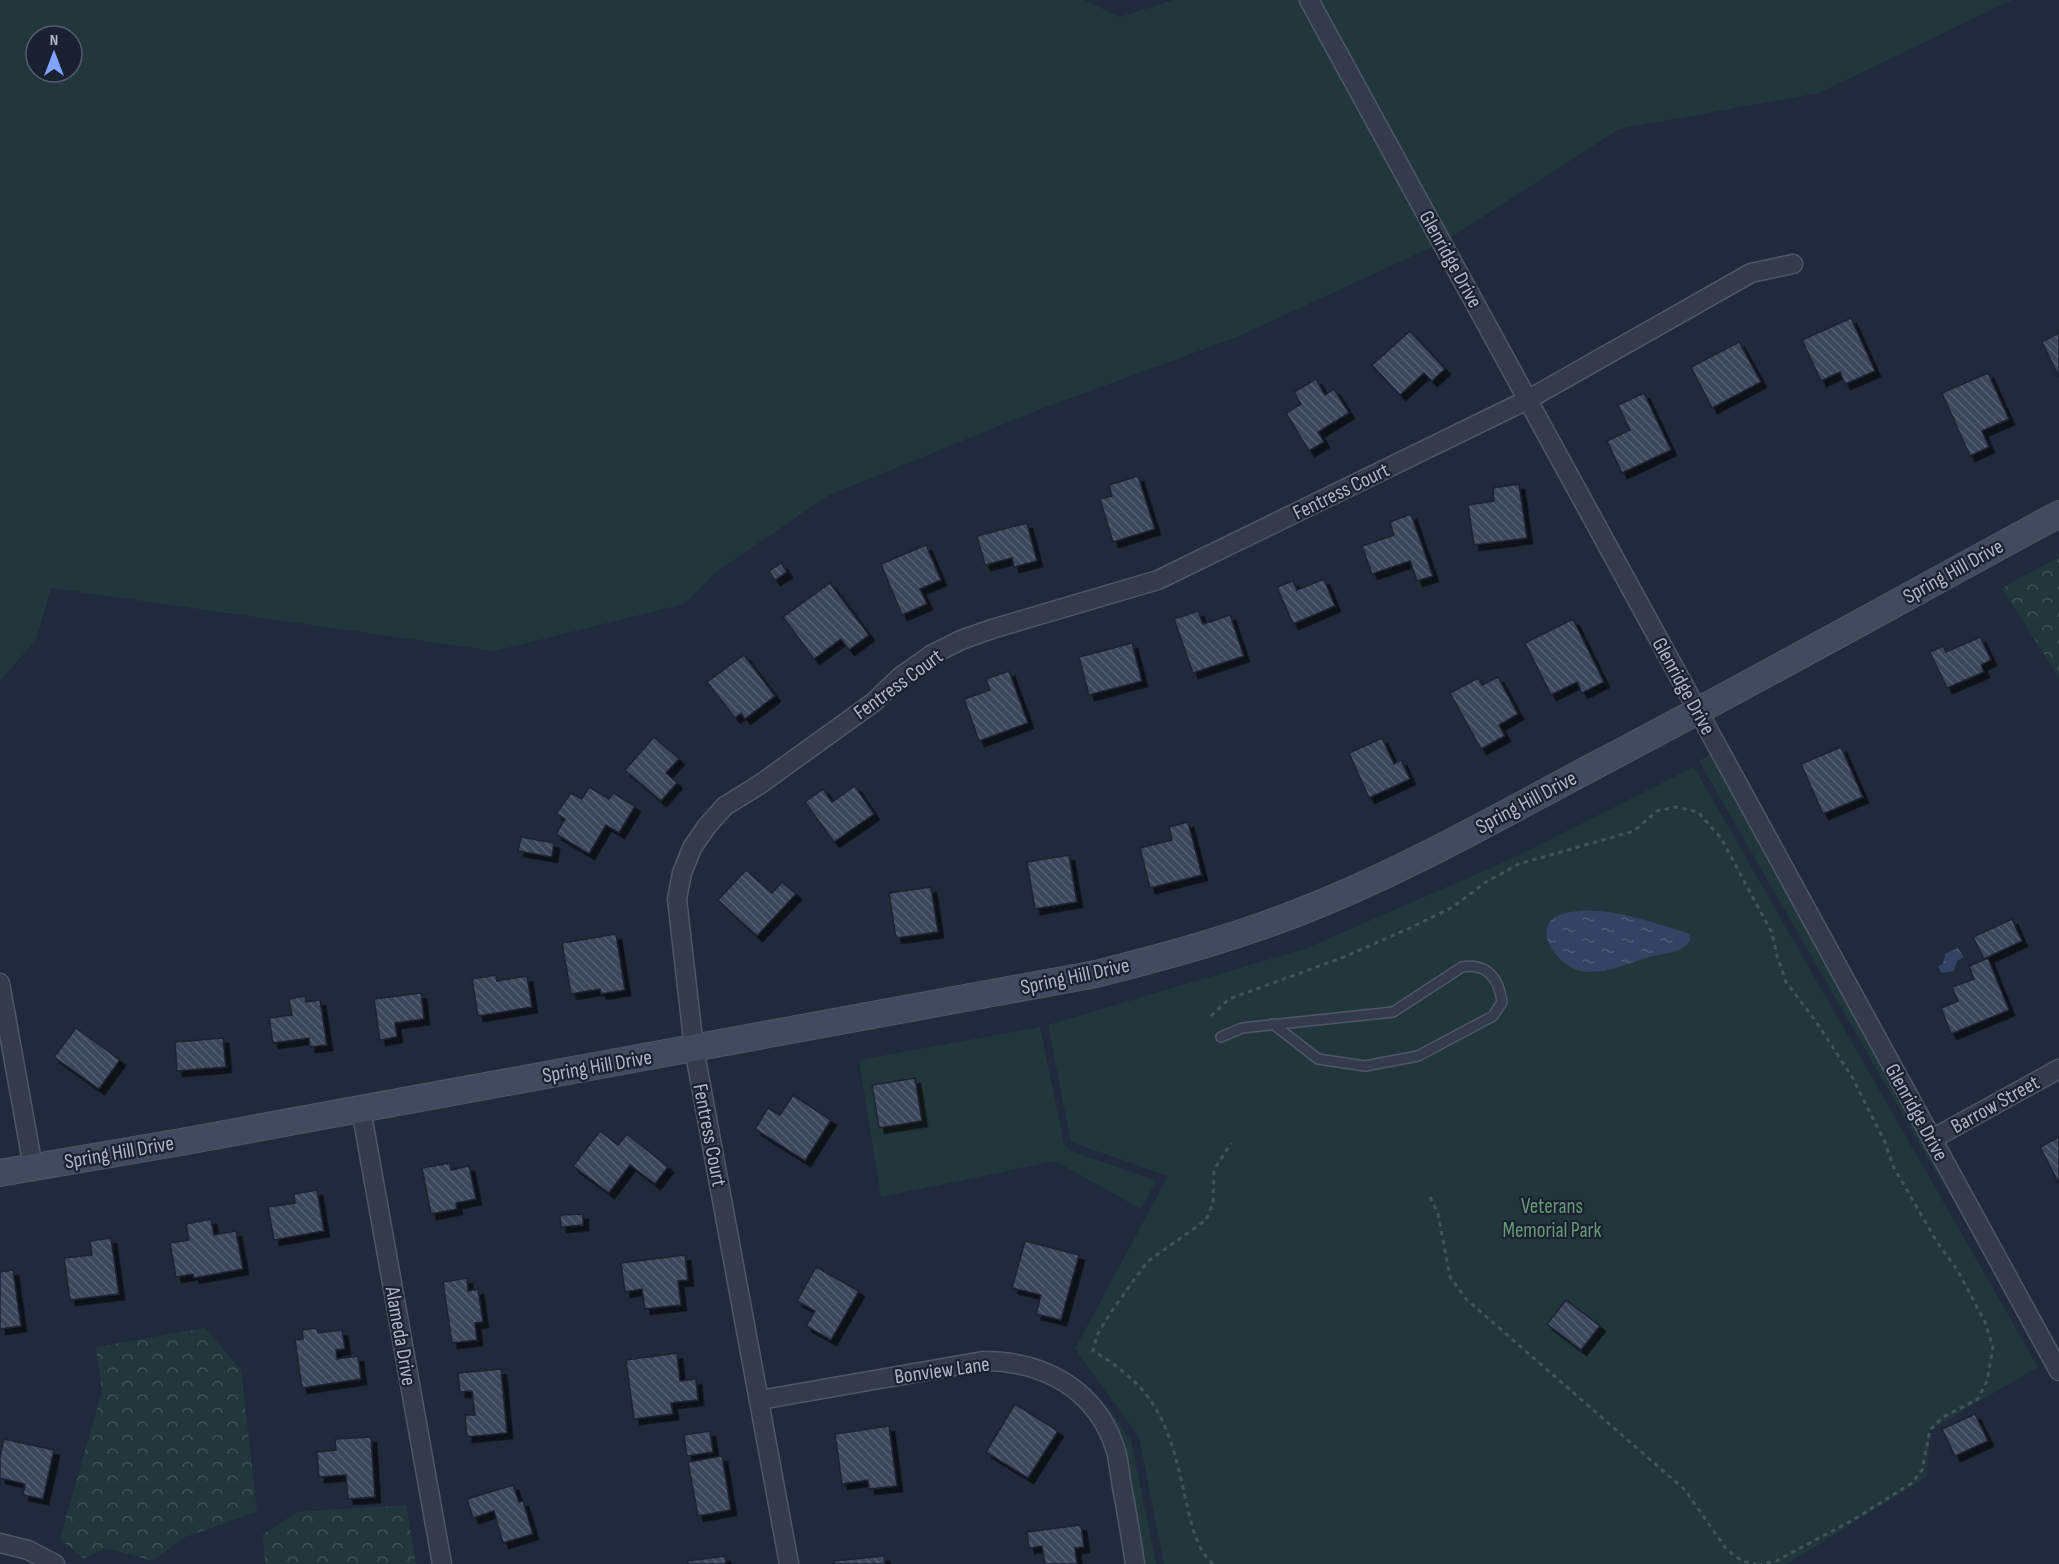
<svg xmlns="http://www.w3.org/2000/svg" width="2059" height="1564" font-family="'Sofia Sans Condensed',sans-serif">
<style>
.green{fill:#22373c;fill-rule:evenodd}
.forest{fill:url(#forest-crowns)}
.water{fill:url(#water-ripples)}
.building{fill:url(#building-back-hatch);stroke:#1c2332;stroke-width:1.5;filter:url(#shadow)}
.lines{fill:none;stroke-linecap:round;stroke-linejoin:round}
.lane-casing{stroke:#4f5766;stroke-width:12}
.street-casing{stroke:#4f5766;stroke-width:21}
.secondary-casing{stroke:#4f5766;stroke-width:28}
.path{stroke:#405459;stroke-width:3;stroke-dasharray:4.5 4.5;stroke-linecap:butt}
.lane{stroke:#343c4b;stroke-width:9}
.street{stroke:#343c4b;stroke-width:18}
.secondary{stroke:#424a5f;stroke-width:26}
.labels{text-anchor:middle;stroke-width:4.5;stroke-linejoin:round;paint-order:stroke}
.street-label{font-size:21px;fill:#afb7c7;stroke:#1a2130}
.park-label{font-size:21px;fill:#659a75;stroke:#1a2130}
</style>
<defs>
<pattern id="forest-crowns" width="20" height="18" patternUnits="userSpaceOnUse" patternTransform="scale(1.5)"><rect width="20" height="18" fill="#22373c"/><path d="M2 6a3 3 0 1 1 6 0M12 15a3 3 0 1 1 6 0" fill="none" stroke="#405257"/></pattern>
<pattern id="water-ripples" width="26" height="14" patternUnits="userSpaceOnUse" patternTransform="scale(1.5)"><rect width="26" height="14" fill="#334364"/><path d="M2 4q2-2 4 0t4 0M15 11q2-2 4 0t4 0" fill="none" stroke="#4e5c79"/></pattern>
<pattern id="building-back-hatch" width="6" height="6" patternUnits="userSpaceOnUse" patternTransform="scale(1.5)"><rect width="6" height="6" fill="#3c465b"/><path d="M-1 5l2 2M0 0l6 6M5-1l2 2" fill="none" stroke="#565e71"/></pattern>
<filter id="shadow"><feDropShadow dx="5.5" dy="5.5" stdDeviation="0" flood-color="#0009"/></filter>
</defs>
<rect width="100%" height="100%" fill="#202a3b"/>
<!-- green -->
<g class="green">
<path d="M0,0H1084L1120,17L1173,0H2012L1819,93L1619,129L1445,241L1237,337L1046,407L829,495L716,572L684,604L495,651L51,588L36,640L0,681ZM36,36H72V72H36Z"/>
<polygon points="1722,748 1953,1202 1699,761"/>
<polygon points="1694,767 2038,1367 1930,1430 1927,1477 1787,1564 1164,1564 1139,1437 1075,1349 1168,1176 1071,1142 1048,1025 1307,948 1511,859"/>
<polygon points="1040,1027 1064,1144 1069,1150 1156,1181 1141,1209 1055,1161 881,1197 859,1060"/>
<polygon points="1106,1405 1131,1441 1156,1564 1137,1564 1111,1439"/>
</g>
<!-- forest -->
<g class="forest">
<polygon points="2059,557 2059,678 2002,588"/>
<polygon points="205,1328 241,1370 257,1512 185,1537 153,1561 106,1548 84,1559 60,1539 102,1391 96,1347"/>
<polygon points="406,1505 416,1564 265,1564 263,1534 298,1512"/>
</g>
<!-- water -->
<g class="water">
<path d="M1578,911C1614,908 1653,923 1687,933L1690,935V940C1683,954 1662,953 1649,957C1627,964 1604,975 1581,971C1564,968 1538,941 1549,923C1554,914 1570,912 1578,911Z"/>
<polygon points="1958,948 1964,957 1957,961 1954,971 1941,973 1938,966 1943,964 1945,954"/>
</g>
<!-- building -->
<g class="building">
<polygon points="1851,318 1875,371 1845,384 1840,372 1821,381 1802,340"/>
<polygon points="1410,331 1445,369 1432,381 1424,373 1400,395 1372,365"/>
<polygon points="2059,333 2059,377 2042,342"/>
<polygon points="1739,342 1761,382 1712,408 1691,367"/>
<polygon points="1988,373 2009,419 1982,431 1989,447 1970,456 1942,393"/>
<polygon points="1316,379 1325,395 1334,389 1349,413 1318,432 1324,442 1309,451 1286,413 1301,404 1294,392"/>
<polygon points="1644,393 1671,450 1622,473 1607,441 1630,430 1618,405"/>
<polygon points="1138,476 1155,529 1113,542 1100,499 1112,496 1109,485"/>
<polygon points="1519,484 1527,538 1474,545 1468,505 1494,501 1493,488"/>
<polygon points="1411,514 1433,576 1417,581 1410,561 1372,574 1362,546 1394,535 1390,522"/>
<polygon points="1027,523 1037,561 1014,567 1012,558 985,565 977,536"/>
<polygon points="926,545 941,580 920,589 927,604 902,615 881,564"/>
<polygon points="781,563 787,572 775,580 769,571"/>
<polygon points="1324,579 1335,606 1293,624 1277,587 1293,581 1297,590"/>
<polygon points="830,583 869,635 849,650 841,639 814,659 783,617"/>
<polygon points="1198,611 1203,624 1230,615 1244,656 1193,673 1174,619"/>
<polygon points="1573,619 1604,682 1582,693 1577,682 1551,695 1525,643"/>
<polygon points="1980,637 1991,660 1981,665 1984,672 1947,688 1930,652 1943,646 1946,652"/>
<polygon points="1132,643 1142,681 1089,695 1079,657"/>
<polygon points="744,655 775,696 745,719 741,713 735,718 707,682"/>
<polygon points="1009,671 1028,723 979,741 964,699 990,690 986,679"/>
<polygon points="1498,677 1518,714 1499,725 1505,736 1481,749 1450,693 1478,678 1482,685"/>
<polygon points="654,737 679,759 666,773 677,783 661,801 625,770"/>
<polygon points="1382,738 1394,764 1401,760 1410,779 1369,798 1349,753"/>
<polygon points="1841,747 1863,797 1823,814 1801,764"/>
<polygon points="855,786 874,814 834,842 805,802 823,789 832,802"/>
<polygon points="589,787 609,799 613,793 635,806 619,833 606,825 589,854 556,834 565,819 556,814 571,793 582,799"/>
<polygon points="1188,822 1202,875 1150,888 1140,848 1172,840 1169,827"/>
<polygon points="521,837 554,843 552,857 518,851"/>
<polygon points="1069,855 1077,902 1035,909 1027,862"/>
<polygon points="746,870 772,893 782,882 796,894 757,936 718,900"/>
<polygon points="931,887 938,932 896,938 889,893"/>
<polygon points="2012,919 2022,941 1984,959 1973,937"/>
<polygon points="616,934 625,990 601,994 600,989 571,994 562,943"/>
<polygon points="1988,958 2009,1010 1951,1034 1941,1008 1958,1001 1952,987 1974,979 1969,966"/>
<polygon points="496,975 497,981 527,976 532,1007 478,1016 472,979"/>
<polygon points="421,993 424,1019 395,1023 397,1037 380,1040 374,999"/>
<polygon points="305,996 306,1002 320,1000 327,1045 310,1047 309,1038 273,1043 269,1018 292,1015 289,999"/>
<polygon points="76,1028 120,1060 99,1089 54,1057"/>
<polygon points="223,1038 226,1067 177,1071 175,1042"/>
<polygon points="915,1078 922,1121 879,1128 872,1085"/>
<polygon points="793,1095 831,1120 805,1161 755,1129 768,1108 780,1115"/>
<polygon points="600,1131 618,1145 627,1134 668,1167 655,1184 630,1165 609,1193 573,1166"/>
<polygon points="2059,1137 2059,1184 2040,1147"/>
<polygon points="450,1163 451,1170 469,1166 476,1199 456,1203 457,1209 431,1214 422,1168"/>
<polygon points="317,1190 324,1231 274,1240 268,1207 295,1203 294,1194"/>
<polygon points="583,1214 583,1225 561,1227 560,1215"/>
<polygon points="211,1219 214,1235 236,1231 243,1269 194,1278 193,1274 176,1277 170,1243 189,1240 186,1224"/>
<polygon points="111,1238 119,1294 70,1300 64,1258 92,1255 90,1241"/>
<polygon points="1025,1241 1079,1255 1061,1320 1036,1314 1041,1295 1012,1288"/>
<polygon points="685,1255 688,1280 678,1281 681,1305 645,1309 642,1289 625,1292 621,1263"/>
<polygon points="816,1267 859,1291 831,1340 806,1326 815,1311 797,1301"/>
<polygon points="13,1270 21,1326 0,1329 0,1272"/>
<polygon points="467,1278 468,1291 478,1289 483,1322 475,1323 477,1340 452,1343 443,1282"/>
<polygon points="1566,1300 1600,1326 1581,1350 1547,1324"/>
<polygon points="317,1328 318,1333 342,1330 345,1349 336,1350 337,1359 358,1356 361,1379 302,1388 295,1340 303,1339 302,1330"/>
<polygon points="677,1353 680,1381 696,1379 698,1400 671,1403 673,1414 634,1419 626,1360"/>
<polygon points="501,1369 507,1433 467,1437 465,1415 475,1415 472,1391 460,1392 458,1373"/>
<polygon points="1015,1404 1058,1431 1028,1478 986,1452"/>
<polygon points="1975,1414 1988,1441 1955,1456 1942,1429"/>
<polygon points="889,1426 897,1486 869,1489 868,1480 842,1484 835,1434"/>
<polygon points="710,1431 713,1452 687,1456 684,1435"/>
<polygon points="371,1437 375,1497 348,1499 346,1475 319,1477 317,1452 336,1450 335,1439"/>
<polygon points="4,1439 54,1450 43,1499 23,1495 25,1484 0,1478 0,1456"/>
<polygon points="722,1456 731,1510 698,1516 688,1462"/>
<polygon points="513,1485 519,1502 523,1501 533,1534 503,1543 494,1511 473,1518 467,1499"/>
<polygon points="1081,1525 1084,1547 1075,1548 1077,1564 1045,1564 1042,1546 1029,1548 1027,1532"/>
<polygon points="725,1556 726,1564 688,1564 688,1561"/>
<polygon points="884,1556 885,1564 834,1564 834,1561"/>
</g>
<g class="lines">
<!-- lane casing -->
<g class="lane-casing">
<path id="lane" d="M1221,1037L1242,1028L1393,1012L1462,967C1487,963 1499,978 1502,1002L1493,1016L1418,1056L1365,1066L1318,1059L1273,1024"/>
</g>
<!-- street casing -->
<g class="street-casing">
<g id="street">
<polyline points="1309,0 2059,1371"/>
<polyline points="0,983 33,1167"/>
<polyline points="361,1109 442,1564"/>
<polyline points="1932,1139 2059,1069"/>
<path d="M760,1400L983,1361C1044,1361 1097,1389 1116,1451C1119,1463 1120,1476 1122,1487C1127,1513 1131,1538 1135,1564"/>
<polyline points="0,1543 28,1550 55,1564"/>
<polyline points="789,1564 694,1048 677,899 682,873 692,848 707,826 725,806 759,785 874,702 901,676 931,655 961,640 992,629 1158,580 1527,400 1751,273 1793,264"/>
</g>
</g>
<!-- secondary casing -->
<g class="secondary-casing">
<path id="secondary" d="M0,1173L181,1142L1096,974C1171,955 1245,935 1317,905C1415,865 1507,812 1600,763C1754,682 1906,597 2059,514"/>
</g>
<!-- path -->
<g class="path">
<polyline points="1211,1016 1229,999 1344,957 1410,928 1453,907 1486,882 1519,864 1634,831 1657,811 1676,807 1698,812 1721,838 1772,933 1777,956 1786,982 1815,1020 1852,1077 1885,1142 1893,1166 1937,1242 1958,1271 1985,1322 1993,1347 1987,1381 1978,1399 1943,1417 1930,1430 1922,1470 1912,1483 1853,1520 1776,1561 1761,1564"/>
<polyline points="1430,1197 1438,1214 1450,1277 1466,1299 1685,1490 1727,1550 1742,1561 1756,1564"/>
<path d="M1213,1564C1196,1549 1191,1522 1186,1501C1170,1429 1160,1390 1093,1351L1097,1335L1111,1312L1147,1262L1206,1220L1213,1203L1214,1170L1231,1143"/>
</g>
<!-- lane -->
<use href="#lane" class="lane"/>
<!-- street -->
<use href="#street" class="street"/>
<!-- secondary -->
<use href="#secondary" class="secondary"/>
</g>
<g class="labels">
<!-- street labels -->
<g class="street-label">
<text transform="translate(1451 259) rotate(61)" y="7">Glenridge Drive</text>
<text transform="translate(1341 491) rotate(-26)" y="7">Fentress Court</text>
<text transform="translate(1953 571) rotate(-29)" y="7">Spring Hill Drive</text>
<text transform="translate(898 684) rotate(-36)" y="7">Fentress Court</text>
<text transform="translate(1684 686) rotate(61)" y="7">Glenridge Drive</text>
<text transform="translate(1526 802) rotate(-28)" y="7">Spring Hill Drive</text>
<text transform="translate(1075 976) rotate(-12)" y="7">Spring Hill Drive</text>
<text transform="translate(597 1066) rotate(-10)" y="7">Spring Hill Drive</text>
<text transform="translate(1995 1104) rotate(-29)" y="7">Barrow Street</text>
<text transform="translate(1917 1112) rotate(61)" y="7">Glenridge Drive</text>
<text transform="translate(710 1135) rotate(79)" y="7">Fentress Court</text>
<text transform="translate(119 1152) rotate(-10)" y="7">Spring Hill Drive</text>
<text transform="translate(401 1336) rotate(80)" y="7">Alameda Drive</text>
<text transform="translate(942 1370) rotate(-8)" y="7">Bonview Lane</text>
</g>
<!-- park labels -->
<g class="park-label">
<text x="1552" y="1213">Veterans<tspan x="1552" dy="24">Memorial Park</tspan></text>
</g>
</g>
<!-- north arrow -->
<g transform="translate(54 54)"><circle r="28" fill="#1a2130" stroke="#565d6c" stroke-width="1.5"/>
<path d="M0-4.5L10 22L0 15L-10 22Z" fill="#7ea5fe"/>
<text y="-9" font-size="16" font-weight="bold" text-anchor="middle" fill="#afb7c7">N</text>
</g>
</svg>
